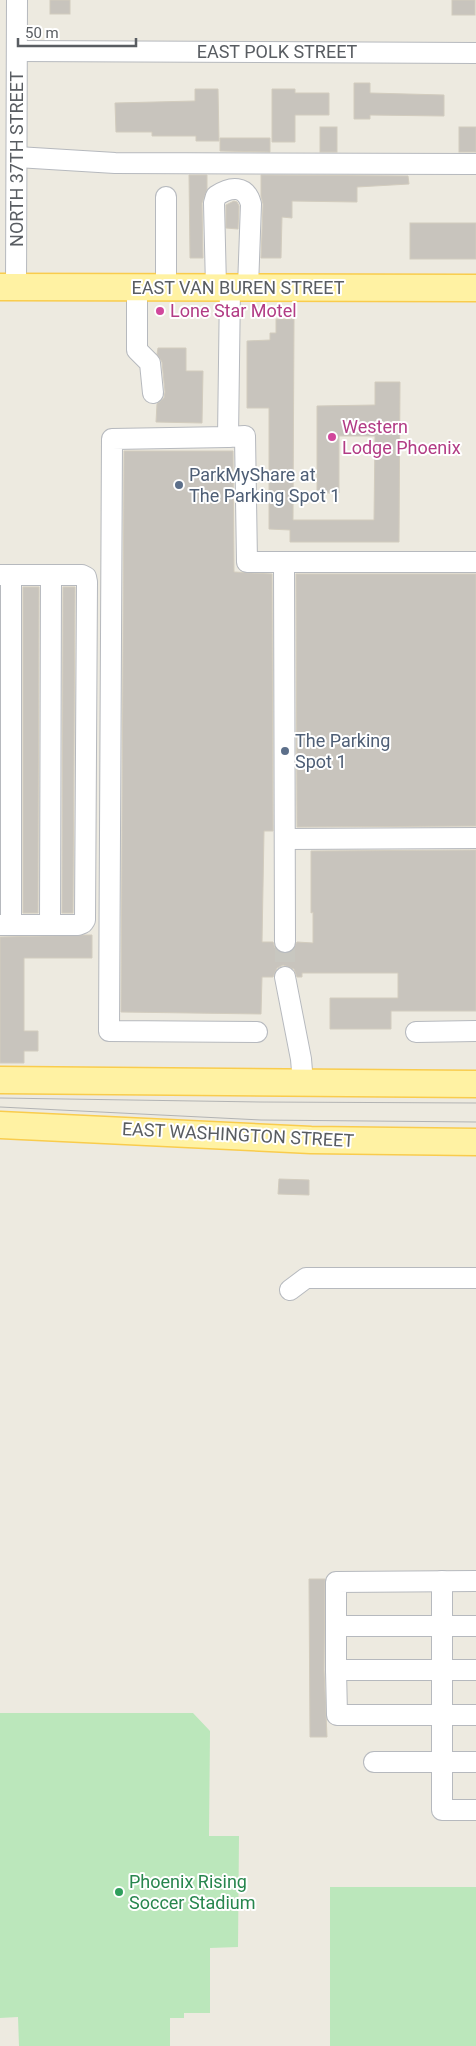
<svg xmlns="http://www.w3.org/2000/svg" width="476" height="2046" font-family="Roboto,sans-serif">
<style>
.green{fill:#bbe7bb}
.building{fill:#c8c4bd;stroke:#d2ccbe}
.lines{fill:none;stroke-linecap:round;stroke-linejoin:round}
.minor-tunnel{stroke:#c8c7c0;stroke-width:20;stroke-dasharray:20 10;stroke-linecap:butt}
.minor-casing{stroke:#b6b9be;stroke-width:22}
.major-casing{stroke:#f9cc4d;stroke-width:29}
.minor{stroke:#fff;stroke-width:20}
.major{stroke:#fff2a3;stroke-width:26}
.tram{stroke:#b2b3b3;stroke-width:1}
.hotel-dot{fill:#d1479c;stroke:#fff;stroke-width:2}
.service-dot{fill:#5c6f8a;stroke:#fff;stroke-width:2}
.leisure-dot{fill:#2e9e5b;stroke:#fff;stroke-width:2}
.labels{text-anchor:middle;stroke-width:4;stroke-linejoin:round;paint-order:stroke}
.street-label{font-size:18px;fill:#595d62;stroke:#fff}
.hotel-label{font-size:18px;fill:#b23c85;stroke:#fff;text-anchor:start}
.service-label{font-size:18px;fill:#4e5e75;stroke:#fff;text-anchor:start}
.leisure-label{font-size:18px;fill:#27864d;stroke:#fff;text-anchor:start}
</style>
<rect width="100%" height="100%" fill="#edeae0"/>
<!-- green -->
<g class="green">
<polygon points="0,1713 193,1713 210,1731 209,1836 239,1836 238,1947 210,1948 210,2013 184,2013 184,2018 170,2018 170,2046 19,2046 18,2017 0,2018"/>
<rect x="330" y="1887" width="146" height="159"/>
</g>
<!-- building -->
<g class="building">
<rect x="50" y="0" width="20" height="14"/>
<rect x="452" y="0" width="23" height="15"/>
<polygon points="354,83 370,83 370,93 444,95 444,116 370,115 370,119 354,119"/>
<polygon points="195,89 218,89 219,141 196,141 196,136 152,136 152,132 116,132 115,103 195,101"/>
<polygon points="272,89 295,89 295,93 329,93 329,115 295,115 295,142 272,142"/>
<rect x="320" y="127" width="17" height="25"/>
<rect x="459" y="127" width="17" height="25"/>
<polygon points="220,138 270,138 270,152 220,151"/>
<polygon points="189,175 207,175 207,190 202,203 203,258 190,258"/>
<polygon points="261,175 408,176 409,184 357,187 357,202 292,201 292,218 282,217 281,258 261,258 263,204 261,196"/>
<polygon points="234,201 237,202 239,206 238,229 226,228 226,205"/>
<rect x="410" y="223" width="66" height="36"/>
<polygon points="276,319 294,319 293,520 374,520 375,436 339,436 339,493 317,493 317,406 375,405 375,382 400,382 399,542 290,542 290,530 269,529 269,408 247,408 247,341 270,340 270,333 276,333"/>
<polygon points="158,348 186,348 186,371 203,371 202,423 156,422 157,404 164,398 165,392 162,362 157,354"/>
<polygon points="124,451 233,451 234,572 272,574 273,831 264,831 262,942 273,942 275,948 285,954 291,952 297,942 313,943 313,912 311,913 311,851 476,850 476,1011 391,1011 391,1029 330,1029 330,998 398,998 398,973 302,973 302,977 297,977 294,969 283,965 277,968 273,977 262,977 261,1014 121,1012"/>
<polygon points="296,574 476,574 476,826 297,827"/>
<polygon points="23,587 39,587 38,913 23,913"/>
<polygon points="63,587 75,587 73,913 62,913"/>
<polygon points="84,935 92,935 92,958 24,958 24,1031 38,1031 38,1051 24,1051 24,1063 0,1063 0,937"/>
<polygon points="279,1179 309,1180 309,1195 278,1194"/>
<polygon points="309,1579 325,1579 324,1670 327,1737 310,1737"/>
</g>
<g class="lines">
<!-- minor-tunnel -->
<polyline class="minor-tunnel" points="285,942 285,977"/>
<!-- minor casing -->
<g class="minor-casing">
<g id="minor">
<polyline points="17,51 476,53"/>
<polyline points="17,157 115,163 476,164"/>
<polyline points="16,287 17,0"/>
<path d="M216,287L214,203L216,196C231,186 246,185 251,204L248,287"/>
<polyline points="230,287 228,437 112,439 109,1031 257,1032"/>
<polyline points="137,288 137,350 150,363 153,393"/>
<polyline points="166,288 166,197"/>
<polyline points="228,437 245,436 247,562 476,562"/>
<polyline points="284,562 285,942"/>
<polyline points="0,575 82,575 86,577 87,582 85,920 83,923 78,925 0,925"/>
<polyline points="11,575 11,925"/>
<polyline points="285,839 476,838"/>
<polyline points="50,925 51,575"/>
<polyline points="285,977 301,1059 303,1083"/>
<polyline points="416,1032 476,1031"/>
<polyline points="290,1290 306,1278 476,1278"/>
<polyline points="442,1581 442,1810 476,1810"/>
<polyline points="476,1581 336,1582 336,1670 476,1670"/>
<polyline points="336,1626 476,1626"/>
<polyline points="336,1670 337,1715 476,1715"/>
<polyline points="374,1762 476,1762"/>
</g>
</g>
<!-- major casing -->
<g class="major-casing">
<g id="major">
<polyline points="0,287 476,288"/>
<polyline points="0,1080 476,1084"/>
<polyline points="0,1125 311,1140 476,1142"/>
</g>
</g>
<!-- minor -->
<use href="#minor" class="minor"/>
<!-- major -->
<use href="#major" class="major"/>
<!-- tram -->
<g class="tram">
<polyline points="0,1098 260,1102 476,1103"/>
<polyline points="0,1107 261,1120 476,1122"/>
</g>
</g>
<!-- markers -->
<g class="hotel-dot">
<circle cx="160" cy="311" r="5"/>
<circle cx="332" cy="437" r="5"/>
</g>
<g class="service-dot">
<circle cx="179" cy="485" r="5"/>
<circle cx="285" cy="751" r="5"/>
</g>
<circle class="leisure-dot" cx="119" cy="1892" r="5"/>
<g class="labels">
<!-- street labels -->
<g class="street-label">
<text x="277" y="58">EAST POLK STREET</text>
<text transform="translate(17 159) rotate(-90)" y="6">NORTH 37TH STREET</text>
<text x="238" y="294">EAST VAN BUREN STREET</text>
<text transform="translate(238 1135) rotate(3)" y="6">EAST WASHINGTON STREET</text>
</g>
<!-- hotel labels -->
<g class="hotel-label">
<text x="170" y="317">Lone Star Motel</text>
<text x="342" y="433">Western<tspan x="342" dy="21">Lodge Phoenix</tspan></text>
</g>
<!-- service labels -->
<g class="service-label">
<text x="189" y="481">ParkMyShare at<tspan x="189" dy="21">The Parking Spot 1</tspan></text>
<text x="295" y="747">The Parking<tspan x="295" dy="21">Spot 1</tspan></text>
</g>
<!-- leisure labels -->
<g class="leisure-label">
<text x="129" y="1888">Phoenix Rising<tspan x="129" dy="21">Soccer Stadium</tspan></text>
</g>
</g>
<!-- scale -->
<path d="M18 38v8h118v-8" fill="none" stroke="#595d62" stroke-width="2.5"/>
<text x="25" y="38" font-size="15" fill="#595d62" stroke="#ffffff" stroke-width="4" paint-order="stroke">50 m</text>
</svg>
